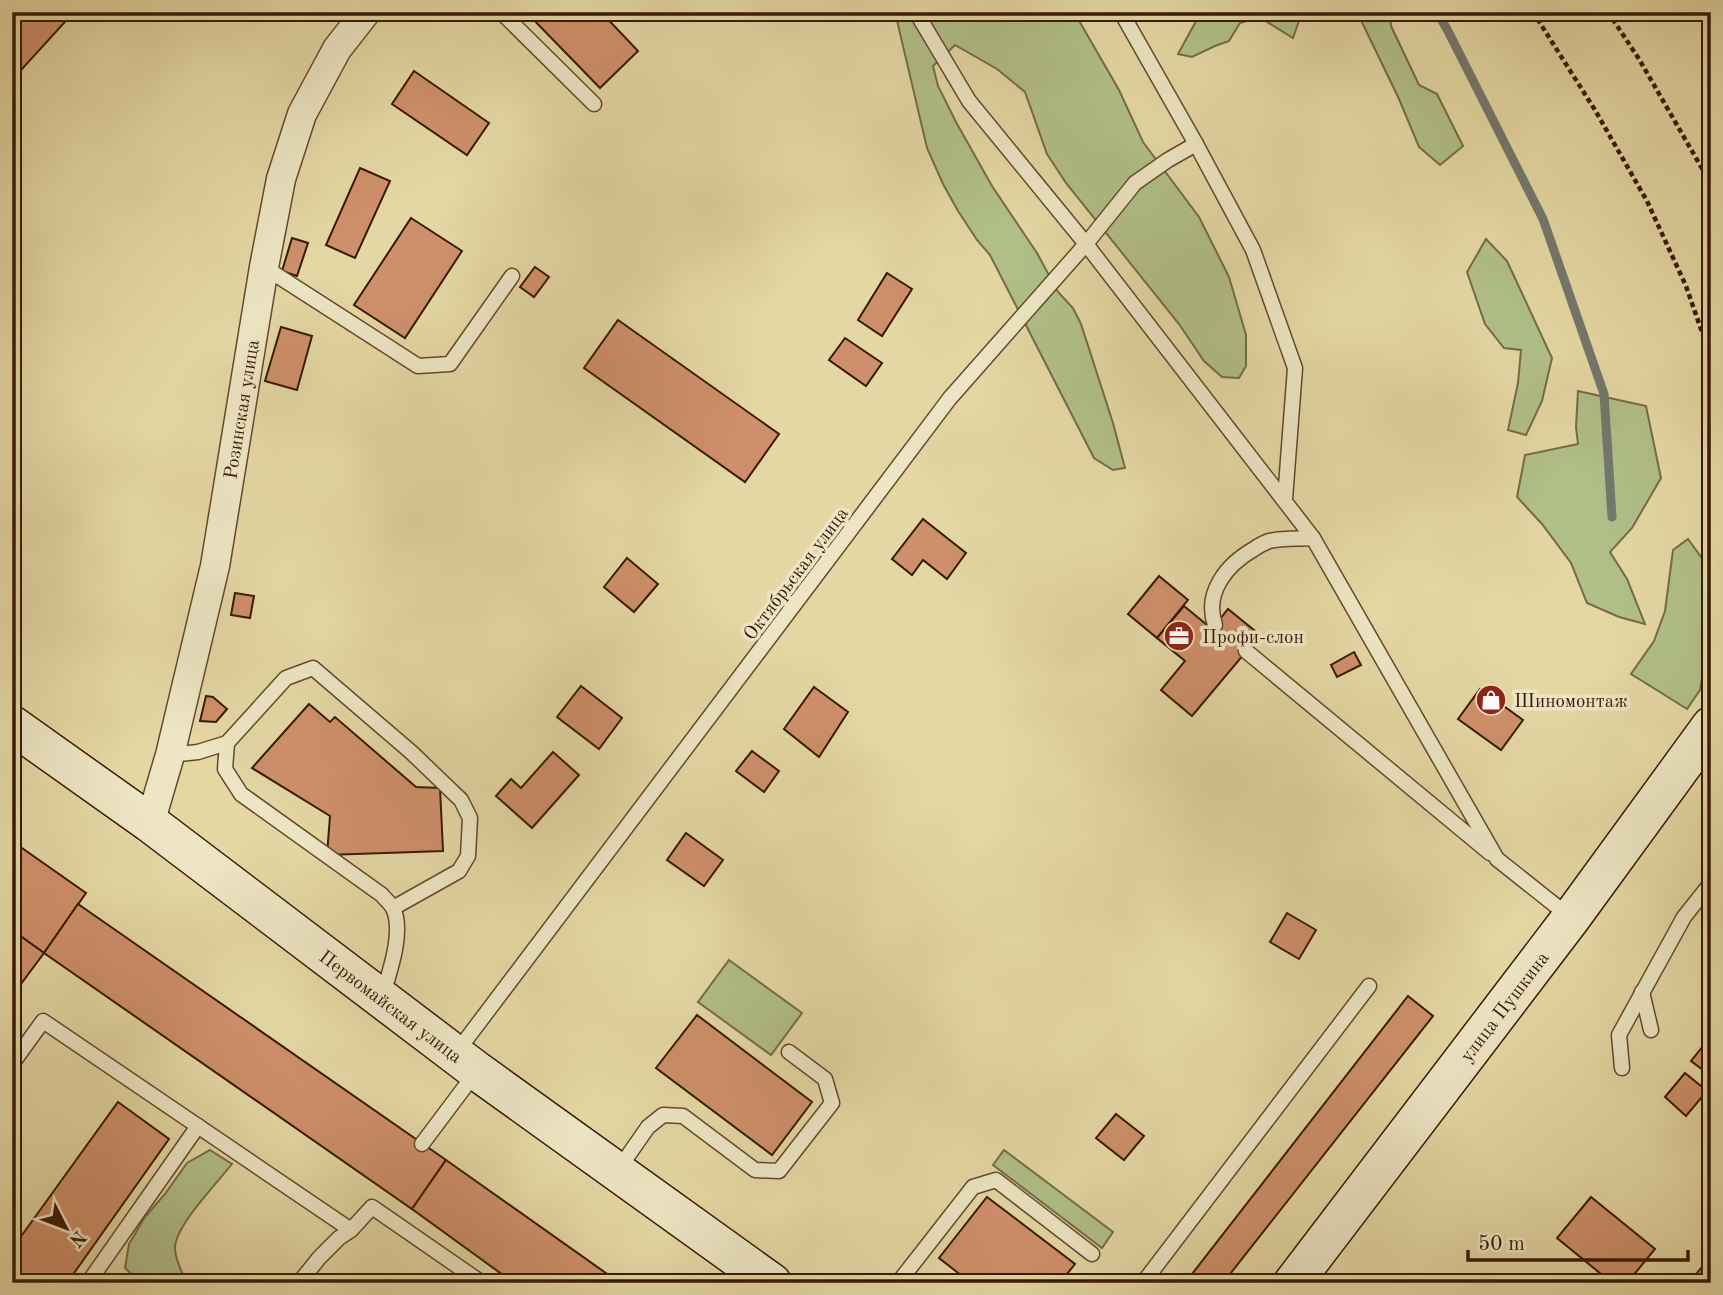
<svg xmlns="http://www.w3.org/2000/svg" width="1723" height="1295" font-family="'Old Standard TT',serif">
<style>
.green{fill:#b1bf88;stroke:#746c46;stroke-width:2}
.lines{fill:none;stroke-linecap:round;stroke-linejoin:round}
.stream{stroke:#74786d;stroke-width:9}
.building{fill:#ce906a;stroke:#381a05;stroke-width:2}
.lane-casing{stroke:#63492c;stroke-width:17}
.street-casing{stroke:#63492c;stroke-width:31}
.secondary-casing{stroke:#381a05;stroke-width:41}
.path{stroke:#381a05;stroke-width:4.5;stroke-dasharray:5 3.5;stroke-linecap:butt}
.lane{stroke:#ede5c3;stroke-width:14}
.street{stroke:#ede5c3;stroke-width:28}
.secondary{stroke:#ede5c3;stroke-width:38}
.labels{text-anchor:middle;stroke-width:7;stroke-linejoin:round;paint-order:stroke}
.street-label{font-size:19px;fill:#381a05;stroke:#ede5c3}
.poi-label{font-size:19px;fill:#381a05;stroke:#ede5c3;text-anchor:start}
</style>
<rect width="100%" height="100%" fill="#e4d7a3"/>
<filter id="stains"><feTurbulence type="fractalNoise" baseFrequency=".00286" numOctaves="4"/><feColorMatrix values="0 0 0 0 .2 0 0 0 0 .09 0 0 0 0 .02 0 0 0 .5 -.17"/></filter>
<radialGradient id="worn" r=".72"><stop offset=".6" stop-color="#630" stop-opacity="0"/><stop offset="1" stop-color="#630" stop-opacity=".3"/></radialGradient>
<!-- green -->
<g class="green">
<polygon points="895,12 1074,12 1119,90 1143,142 1199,217 1229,277 1246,335 1246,366 1239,378 1222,377 1204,361 1179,324 1066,183 1047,154 1025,92 997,69 955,45 933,66 938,86 956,122 992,186 1037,253 1058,292 1073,308 1081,324 1113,423 1125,468 1113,470 1094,458 990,255 977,240 958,211 943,184 927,148"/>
<polygon points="1201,12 1302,12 1293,38 1259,17 1240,23 1229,41 1215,46 1192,57 1178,54"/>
<polygon points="1357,12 1390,12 1391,26 1419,85 1437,94 1463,146 1440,165 1419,147 1399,99"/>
<polygon points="1486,239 1507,261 1552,358 1542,401 1526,435 1508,430 1518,383 1521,350 1504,348 1485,324 1467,272"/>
<polygon points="1578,391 1646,406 1661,478 1632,528 1610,552 1627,579 1645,624 1619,617 1587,603 1571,563 1542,524 1517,497 1525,455 1578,444 1576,427"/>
<polygon points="1688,539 1704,561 1711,577 1711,650 1704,666 1700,690 1687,709 1631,674 1654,641 1665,611 1673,550"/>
<polygon points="729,960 802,1013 771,1055 698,1002"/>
<path d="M210,1150L232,1164C217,1183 178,1223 175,1246C174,1255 182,1275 188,1283H141L125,1268L129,1244L145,1217L165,1194L187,1163Z"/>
<polygon points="1004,1150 1113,1232 1102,1248 993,1165"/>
</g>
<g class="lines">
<!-- stream -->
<polyline class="stream" points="1437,12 1448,31 1543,219 1604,394 1612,517"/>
</g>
<!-- building -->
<g class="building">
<polygon points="29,12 74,12 12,80 12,31"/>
<polygon points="526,12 601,12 638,51 600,88"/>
<polygon points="414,71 489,123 467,155 392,104"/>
<polygon points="360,168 390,181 355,258 326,245"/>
<polygon points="411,218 462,251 405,338 354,305"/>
<polygon points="292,238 308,243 297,276 282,271"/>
<polygon points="535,267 549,277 534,297 520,287"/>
<polygon points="887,273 912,289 882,336 858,320"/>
<polygon points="618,320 779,434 745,482 584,368"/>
<polygon points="281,327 312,336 297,390 265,381"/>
<polygon points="845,338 882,363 866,386 829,360"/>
<polygon points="923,519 966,553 947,579 923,560 912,575 892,559"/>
<polygon points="627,558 658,584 634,612 604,587"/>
<polygon points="1159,576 1188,600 1157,638 1128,614"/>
<polygon points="235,593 254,596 250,618 231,615"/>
<polygon points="1184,606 1212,629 1228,609 1260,635 1192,716 1161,690 1185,661 1157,638"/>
<polygon points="1354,652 1361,665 1337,677 1331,665"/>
<polygon points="581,686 622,718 599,749 557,717"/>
<polygon points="814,687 848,712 819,757 784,729"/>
<polygon points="1480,689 1523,720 1501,750 1458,719"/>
<polygon points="206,696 213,697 227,709 216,722 200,721"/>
<polygon points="309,704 330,722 335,717 416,787 440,788 443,851 327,855 330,816 252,768"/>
<polygon points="752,751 779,771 764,792 736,771"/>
<polygon points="553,752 579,775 532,828 496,796 511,779 521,788"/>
<polygon points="686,833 723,860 704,886 667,860"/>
<polygon points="12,841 86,893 44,953 12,930"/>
<polygon points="78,904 446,1160 412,1209 44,953"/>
<polygon points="1287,913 1316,930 1299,959 1270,942"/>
<polygon points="12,930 44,953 12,996"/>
<polygon points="1408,996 1433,1016 1223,1283 1185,1283"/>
<polygon points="697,1015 812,1102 772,1155 656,1068"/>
<polygon points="1711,1036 1711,1076 1691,1061"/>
<polygon points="1685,1073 1707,1091 1686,1116 1665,1097"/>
<polygon points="118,1102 169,1139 67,1283 12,1283 12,1249"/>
<polygon points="1116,1114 1144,1136 1124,1160 1096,1138"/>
<polygon points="446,1160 620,1283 514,1283 412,1209"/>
<polygon points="987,1197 1075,1264 1067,1274 1068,1283 971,1283 939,1258"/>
<polygon points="1591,1197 1655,1249 1627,1283 1612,1283 1557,1238"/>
<polygon points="1701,1268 1711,1275 1711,1283 1689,1283"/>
</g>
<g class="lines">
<!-- lane casing -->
<g class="lane-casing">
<g id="lane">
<polyline points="501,12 594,104"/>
<polyline points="916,12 969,101 1086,244 1313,538 1497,859 1570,917"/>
<polyline points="1121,12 1196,144 1253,250 1295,368 1285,499"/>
<polyline points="264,267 418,366 450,364 512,276"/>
<path d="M1215,625C1204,593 1226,565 1254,549C1258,546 1264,543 1269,541C1282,538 1299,539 1313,538"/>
<polyline points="1246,651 1490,853"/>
<path d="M227,743L225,769L241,794L382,895C385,899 390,903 393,908C404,931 390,971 383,994"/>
<polyline points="170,755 198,752 227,743 286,678 313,668 411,752 461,800 470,818 468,856 459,871 393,908"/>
<polyline points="1642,992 1651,1030"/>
<polyline points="456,1053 950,398 1086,244 1135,183 1168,160 1196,144"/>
<polyline points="12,1064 43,1021 351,1230"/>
<polyline points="1622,1068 1619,1035 1684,917 1711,883"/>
<polyline points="422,1144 476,1072"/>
<polyline points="618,1170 648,1127 663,1115 683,1116 755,1170 779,1171 832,1103 825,1079 789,1052"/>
<polyline points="88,1283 198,1126"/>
<polyline points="299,1283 319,1258 339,1238 351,1230 372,1207 482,1283"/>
<polyline points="898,1283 973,1187 996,1180 1092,1254"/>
<polyline points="1143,1283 1369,986"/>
</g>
</g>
<!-- street casing -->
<g class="street-casing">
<g id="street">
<path id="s1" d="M150,823L170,755L215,566L264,267L281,179L302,114L337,49L366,12"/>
</g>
</g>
<!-- secondary casing -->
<g class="secondary-casing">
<g id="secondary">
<path id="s2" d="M12,725L150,823L477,1071L772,1283"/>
<path id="s3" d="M1293,1283L1571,918L1711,726"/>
</g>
</g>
<!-- path -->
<g class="path">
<polyline points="1533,12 1595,110 1647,201 1686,286 1711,358"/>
<polyline points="1608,12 1639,59 1711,184"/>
</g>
<!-- lane -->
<use href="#lane" class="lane"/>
<!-- street -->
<use href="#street" class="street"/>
<!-- secondary -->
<use href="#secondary" class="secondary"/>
</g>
<!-- icons -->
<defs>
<g id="office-disc" transform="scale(1.575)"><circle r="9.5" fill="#8f2418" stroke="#ede5c3"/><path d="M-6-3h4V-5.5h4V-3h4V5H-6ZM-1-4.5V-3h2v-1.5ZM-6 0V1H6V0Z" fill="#fff"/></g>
<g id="shop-disc" transform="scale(1.575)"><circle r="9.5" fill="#8f2418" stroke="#ede5c3"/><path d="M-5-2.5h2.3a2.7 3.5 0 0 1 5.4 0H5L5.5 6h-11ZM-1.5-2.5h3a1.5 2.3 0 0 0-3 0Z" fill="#fff"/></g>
</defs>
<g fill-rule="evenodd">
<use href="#office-disc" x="1179" y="636"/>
<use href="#shop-disc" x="1491" y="700"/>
</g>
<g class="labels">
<!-- street labels -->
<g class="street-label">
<text dy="7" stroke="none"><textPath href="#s1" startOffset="424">Розинская улица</textPath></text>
<text transform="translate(795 573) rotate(-53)" y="7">Октябрьская улица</text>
<text dy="7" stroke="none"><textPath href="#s2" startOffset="472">Первомайская улица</textPath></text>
<text dy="7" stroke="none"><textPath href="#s3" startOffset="348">улица Пушкина</textPath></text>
</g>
<!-- poi labels -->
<g class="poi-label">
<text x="1202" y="643">Профи-слон</text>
<text x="1514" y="707">Шиномонтаж</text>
</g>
</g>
<!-- margin -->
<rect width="1723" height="1295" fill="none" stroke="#e4d7a3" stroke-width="42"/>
<rect x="14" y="14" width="1695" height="1267" fill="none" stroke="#381a05" stroke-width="3.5"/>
<rect x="21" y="21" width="1681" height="1253" fill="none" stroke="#381a05" stroke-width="2"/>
<!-- north arrow -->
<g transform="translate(66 1228) rotate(132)" stroke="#ede5c3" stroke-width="5" paint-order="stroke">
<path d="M0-5L12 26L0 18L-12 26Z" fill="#381a05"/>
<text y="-10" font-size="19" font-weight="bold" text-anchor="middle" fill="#381a05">N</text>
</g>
<!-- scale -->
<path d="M1468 1250v10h220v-10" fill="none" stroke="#381a05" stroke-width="3.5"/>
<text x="1478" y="1250" font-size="21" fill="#381a05" stroke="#ede5c3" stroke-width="5" paint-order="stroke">50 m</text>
<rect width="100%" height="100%" filter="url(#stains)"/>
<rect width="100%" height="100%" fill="url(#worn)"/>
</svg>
